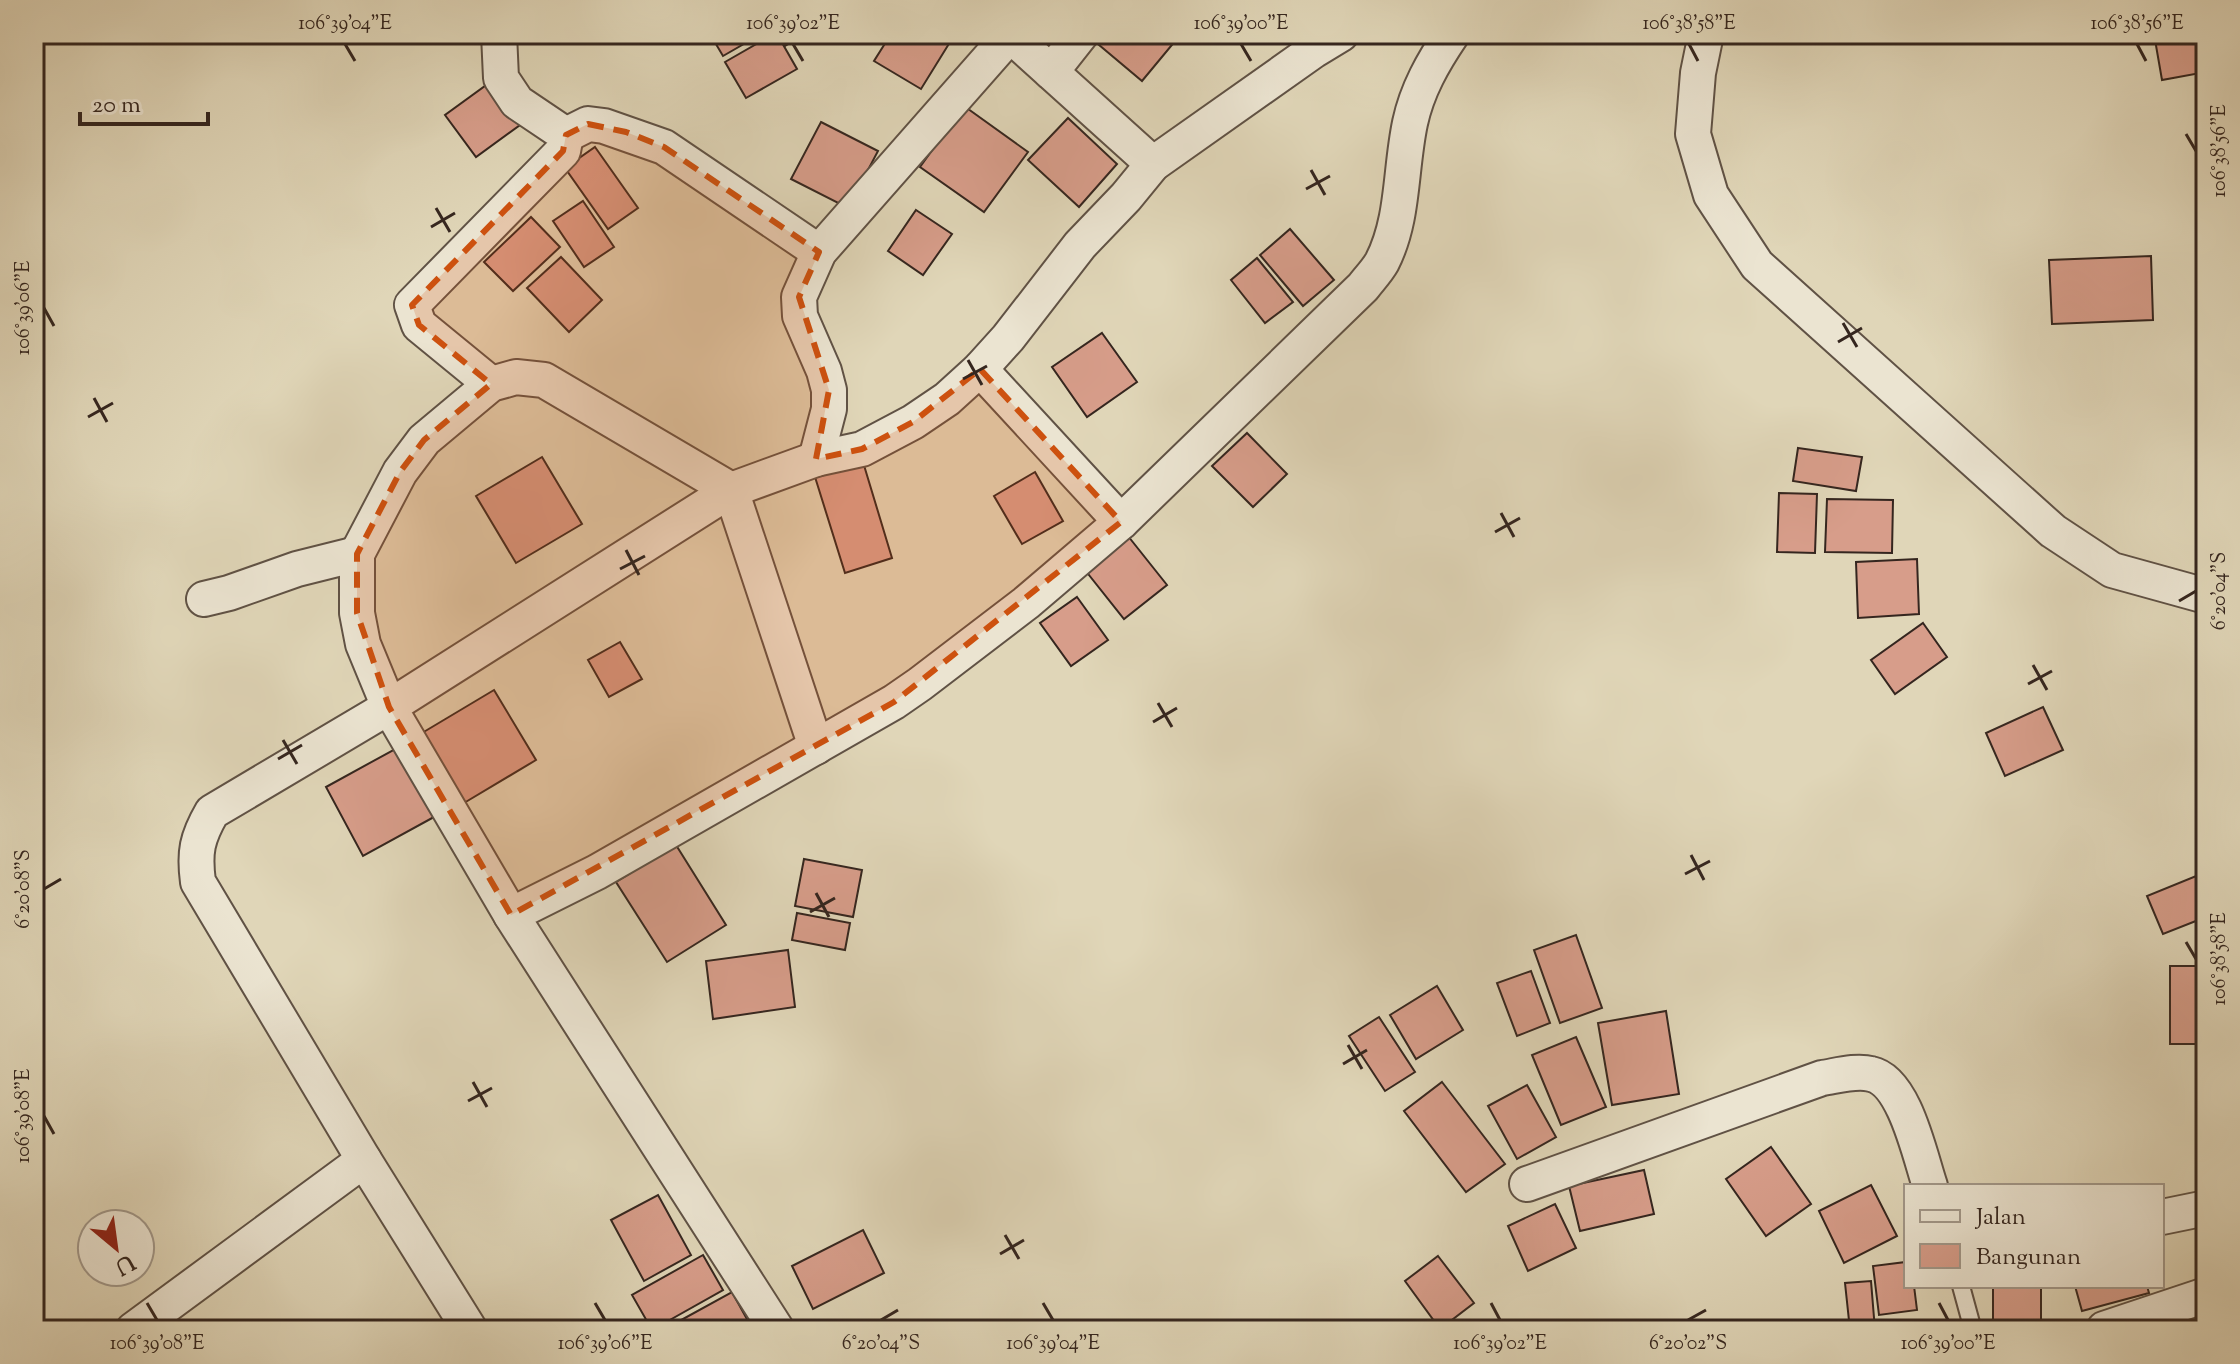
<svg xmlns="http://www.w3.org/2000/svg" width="2240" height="1364" font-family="'Sorts Mill Goudy',serif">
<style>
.building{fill:#d79d8a;stroke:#35261f;stroke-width:2}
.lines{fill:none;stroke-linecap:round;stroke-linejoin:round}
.service-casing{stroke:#605245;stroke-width:20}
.minor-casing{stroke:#605245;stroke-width:38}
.service{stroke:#ebe4d1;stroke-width:16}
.minor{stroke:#ebe4d1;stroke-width:34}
.marked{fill:#cd510f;fill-opacity:0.2;stroke:#cd510f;stroke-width:6;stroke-dasharray:16 10;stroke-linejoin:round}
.ticks{fill:none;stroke:#35261f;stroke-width:3}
.neatline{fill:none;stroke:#35261f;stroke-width:3}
.ticks-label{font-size:20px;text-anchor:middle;fill:#35261f}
</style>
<rect width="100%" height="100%" fill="#e0d6b8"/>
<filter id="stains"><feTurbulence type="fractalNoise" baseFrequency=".0025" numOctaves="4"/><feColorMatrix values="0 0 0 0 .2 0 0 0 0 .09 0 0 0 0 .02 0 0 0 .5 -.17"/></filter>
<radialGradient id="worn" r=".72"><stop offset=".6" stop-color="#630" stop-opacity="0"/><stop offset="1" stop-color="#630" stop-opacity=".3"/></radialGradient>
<!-- building -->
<g class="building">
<polygon points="710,34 761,34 723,56"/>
<polygon points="774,34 777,34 797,69 746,98 725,62"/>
<polygon points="778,34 806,34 785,46"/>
<polygon points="891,34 955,34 921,89 874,61"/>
<polygon points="1086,34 1181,34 1142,81"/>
<polygon points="2154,34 2202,34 2206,55 2206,72 2162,80"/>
<polygon points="496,78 527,120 476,157 445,115"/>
<polygon points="964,106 1028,152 984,212 920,167"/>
<polygon points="1068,118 1117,164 1079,207 1028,160"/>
<polygon points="821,122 878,151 848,208 791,179"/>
<polygon points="595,147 638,208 608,229 565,168"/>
<polygon points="583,201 614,247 584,267 553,221"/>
<polygon points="916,210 952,234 923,275 888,251"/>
<polygon points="531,217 560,247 513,291 484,262"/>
<polygon points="1290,229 1334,280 1303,306 1260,255"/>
<polygon points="2151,256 2153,320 2052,324 2049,260"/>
<polygon points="561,257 602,300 569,332 527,288"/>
<polygon points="1257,258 1293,302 1265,323 1231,280"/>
<polygon points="1102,333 1137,382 1087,417 1052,367"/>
<polygon points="1247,433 1287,474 1253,507 1212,466"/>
<polygon points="1798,448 1862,457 1856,491 1793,481"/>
<polygon points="542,457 582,524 516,563 476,496"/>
<polygon points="863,462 892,558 845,573 815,477"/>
<polygon points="1035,472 1063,521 1022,544 994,496"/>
<polygon points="1779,493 1817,494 1815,553 1777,552"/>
<polygon points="1827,499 1893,500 1892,553 1825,552"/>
<polygon points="1128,536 1167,585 1124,619 1085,570"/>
<polygon points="1917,559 1919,614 1858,618 1856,562"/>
<polygon points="1077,597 1108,640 1071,666 1040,623"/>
<polygon points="1923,623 1947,657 1895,694 1871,660"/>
<polygon points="620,642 642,679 609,697 588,660"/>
<polygon points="494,690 536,760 464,803 422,733"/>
<polygon points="2043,707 2063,750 2005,776 1986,733"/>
<polygon points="397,748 434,817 363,856 326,787"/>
<polygon points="676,845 726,925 667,962 616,882"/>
<polygon points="804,859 862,870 853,917 795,906"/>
<polygon points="2206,872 2206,917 2163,934 2147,896"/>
<polygon points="797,913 850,923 845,950 792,940"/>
<polygon points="1576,935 1602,1008 1560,1023 1534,950"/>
<polygon points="788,950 795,1007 713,1019 706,961"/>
<rect x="2170" y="966" width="36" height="78"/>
<polygon points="1531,971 1550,1023 1517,1036 1497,983"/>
<polygon points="1437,986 1463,1030 1416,1059 1390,1015"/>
<polygon points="1666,1011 1679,1094 1612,1105 1598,1023"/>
<polygon points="1379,1017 1415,1072 1385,1091 1349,1036"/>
<polygon points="1576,1037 1606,1107 1561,1125 1532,1055"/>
<polygon points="1442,1082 1505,1164 1466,1192 1404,1111"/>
<polygon points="1527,1085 1556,1137 1517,1159 1488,1106"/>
<polygon points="1771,1147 1811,1204 1766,1236 1726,1179"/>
<polygon points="1644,1170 1654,1214 1580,1231 1569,1186"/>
<polygon points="1871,1185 1897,1236 1844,1263 1819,1211"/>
<polygon points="658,1195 691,1255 644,1281 611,1220"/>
<polygon points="1555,1204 1576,1248 1528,1271 1508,1226"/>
<polygon points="863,1230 884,1273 813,1309 792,1266"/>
<polygon points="703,1255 723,1290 652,1330 632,1295"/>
<polygon points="1438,1256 1474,1303 1440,1329 1405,1281"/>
<polygon points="1906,1262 1906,1286 1914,1286 1917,1310 1879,1315 1873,1266"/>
<polygon points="1871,1281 1875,1330 1850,1330 1845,1283"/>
<rect x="1993" y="1286" width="48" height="44"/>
<polygon points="2075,1286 2147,1286 2149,1293 2082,1311"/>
<polygon points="732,1292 753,1330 663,1330"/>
</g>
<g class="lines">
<!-- service casing -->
<g class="service-casing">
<polyline id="service" points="1961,1286 1973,1330"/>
</g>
<!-- minor casing -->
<g class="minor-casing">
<g id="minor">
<polyline points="1009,34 1153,164"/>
<polyline points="1706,34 1698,73 1693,134 1711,195 1757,265 2053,531 2112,570 2206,596"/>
<polyline points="1051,72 1081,34"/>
<polyline points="566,135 588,124 604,126 664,147 819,252"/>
<polyline points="980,369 1121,522"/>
<polyline points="491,384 419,325 412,305 563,151 566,135 517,102 501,78 499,34"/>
<polyline points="816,459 829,409 829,390 824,371 800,316 799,297 819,252 1010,35"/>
<polyline points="204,599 229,593 297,569 357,554"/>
<polyline points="511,915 389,707 731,490 816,459 862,449 913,422 947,399 980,369 1008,338 1080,245 1126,197 1153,164 1313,51 1341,34"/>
<path d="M1527,1184L1822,1078C1836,1076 1856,1070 1871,1074C1905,1081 1920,1157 1930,1186"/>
<polyline points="2162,1217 2206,1208"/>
<polyline points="2104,1329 2206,1295"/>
<polyline points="133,1330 364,1160"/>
<path d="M470,1330L364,1160L198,882C194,852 197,838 212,812L389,707L363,644L357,613V554L400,472L424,440L491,384L516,377L544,380L731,490L816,747"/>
<path d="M777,1330L511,915L597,872L894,702L920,684L1026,603L1121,522L1363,287C1369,279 1377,271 1382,262C1404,219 1400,170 1410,123C1417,90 1433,62 1452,34"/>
</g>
</g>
<!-- service -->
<use href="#service" class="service"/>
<!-- minor -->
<use href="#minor" class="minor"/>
</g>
<!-- marked area -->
<path class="marked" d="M588,124L626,132L664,147L819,252L799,297L829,390L816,459L862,449L913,422L980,369L1121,522L894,702L511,915L389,707L357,613V554L400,472L424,440L491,384L419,325L412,305L563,151L566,135Z"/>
<!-- ticks -->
<path class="ticks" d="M345,44L355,61M793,44L803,61M1241,44L1251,61M1689,44L1698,61M2137,44L2146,61M2186,134L2196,151M1311,170L1325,195M1306,189L1330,176M436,208L450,232M431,227L455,213M44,308L54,326M1843,323L1857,347M1838,342L1862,328M968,360L982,385M963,379L987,366M94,398L107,422M88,417L113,403M1501,513L1514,537M1495,532L1520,518M626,550L639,575M620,569L645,556M2179,601L2196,591M2033,665L2047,690M2028,684L2052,671M1158,703L1172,727M1153,722L1177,708M283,740L297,764M278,759L302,745M1691,855L1704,880M1685,874L1710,861M44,889L61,879M816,893L829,917M810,912L835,898M2186,942L2196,959M1348,1045L1362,1069M1343,1064L1367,1050M473,1082L487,1107M468,1101L492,1088M44,1116L54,1134M1005,1235L1019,1259M1000,1254L1024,1240M147,1303L157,1320M595,1303L605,1320M1043,1303L1053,1320M1491,1303L1500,1320M1939,1303L1948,1320M881,1320L898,1310M1688,1320L1706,1310"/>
<!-- margin -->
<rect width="2240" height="1364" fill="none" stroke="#e0d6b8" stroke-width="88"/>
<!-- legend -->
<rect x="1904" y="1184" width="260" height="104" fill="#ebe4d1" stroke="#a2988a" stroke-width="2"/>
<rect x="1920" y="1210" width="40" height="12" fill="#ebe4d1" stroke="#a2988a" stroke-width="2"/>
<text x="1976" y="1224" font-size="24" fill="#35261f">Jalan</text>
<rect x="1920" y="1244" width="40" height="24" fill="#d79d8a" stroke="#a2988a" stroke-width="2"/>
<text x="1976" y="1264" font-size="24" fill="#35261f">Bangunan</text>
<!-- north arrow -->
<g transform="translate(116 1248) rotate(151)"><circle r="38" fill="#ebe4d1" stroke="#a2988a" stroke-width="2"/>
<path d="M0-6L14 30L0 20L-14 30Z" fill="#8f2418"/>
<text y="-12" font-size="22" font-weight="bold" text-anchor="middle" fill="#35261f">U</text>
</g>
<!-- scale -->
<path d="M80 112v12h128v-12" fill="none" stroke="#35261f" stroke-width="4"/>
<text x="92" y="112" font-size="24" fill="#35261f" stroke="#ebe4d1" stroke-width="6" paint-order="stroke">20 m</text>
<rect x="44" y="44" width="2152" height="1276" class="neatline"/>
<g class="ticks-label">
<text x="345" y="29">106°39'04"E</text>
<text x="793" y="29">106°39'02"E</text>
<text x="1241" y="29">106°39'00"E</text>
<text x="1689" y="29">106°38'58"E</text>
<text x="2137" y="29">106°38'56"E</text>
<text transform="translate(2218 151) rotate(-90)" y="7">106°38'56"E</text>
<text transform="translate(22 308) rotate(-90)" y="7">106°39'06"E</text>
<text transform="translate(2218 591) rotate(-90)" y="7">6°20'04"S</text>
<text transform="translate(22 889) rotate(-90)" y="7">6°20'08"S</text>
<text transform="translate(2218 959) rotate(-90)" y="7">106°38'58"E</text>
<text transform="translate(22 1116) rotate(-90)" y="7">106°39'08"E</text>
<text x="157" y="1349">106°39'08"E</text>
<text x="605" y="1349">106°39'06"E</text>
<text x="881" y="1349">6°20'04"S</text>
<text x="1053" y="1349">106°39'04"E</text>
<text x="1500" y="1349">106°39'02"E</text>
<text x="1688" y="1349">6°20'02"S</text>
<text x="1948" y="1349">106°39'00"E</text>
</g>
<rect width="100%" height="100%" filter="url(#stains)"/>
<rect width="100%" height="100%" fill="url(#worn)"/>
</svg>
